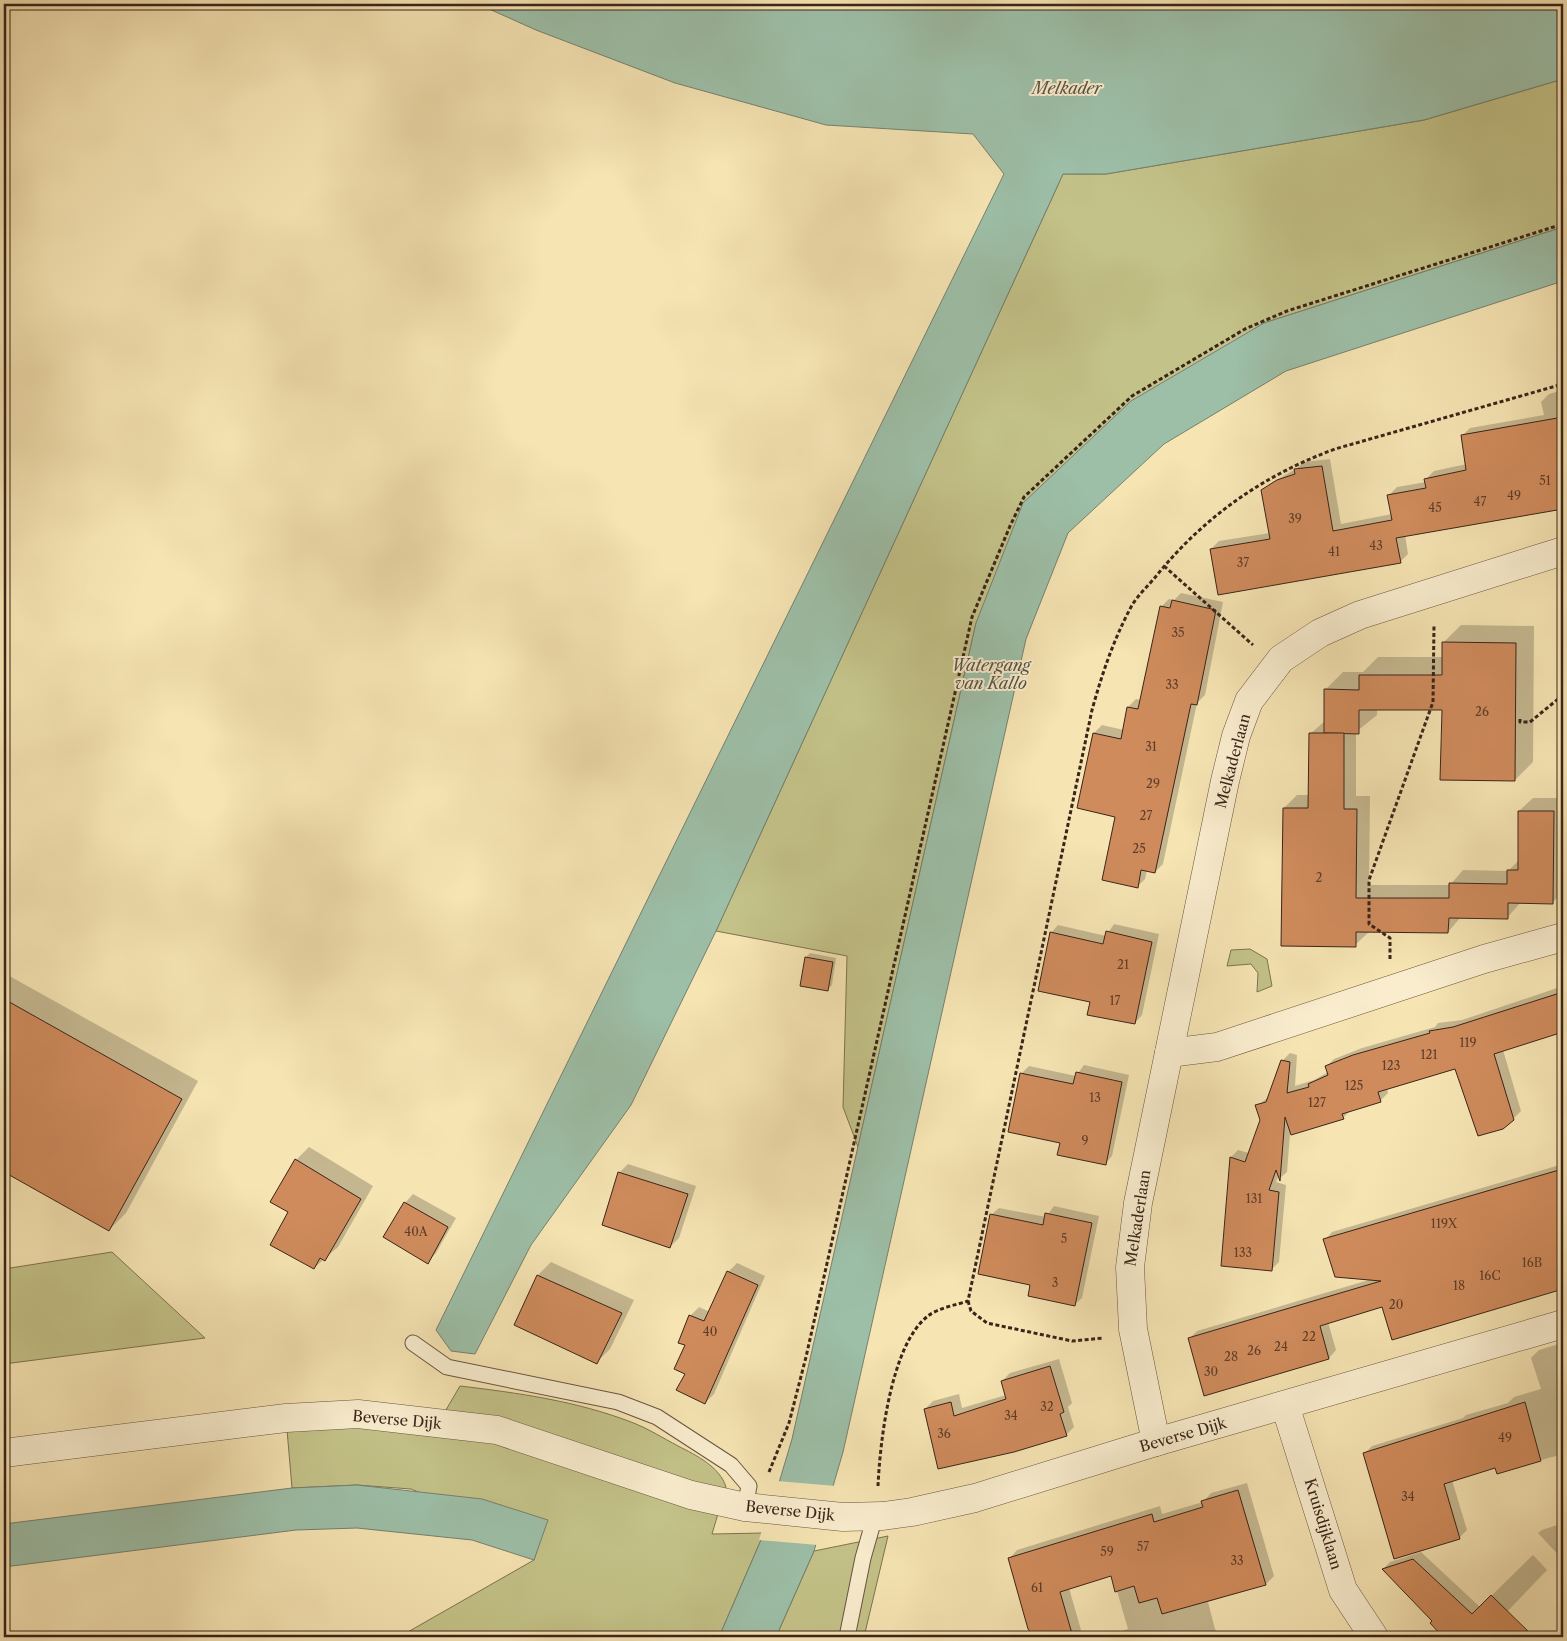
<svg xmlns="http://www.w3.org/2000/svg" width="1567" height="1641" font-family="'Libre Caslon Text',serif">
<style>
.green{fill:#c3c288;stroke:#7e7351}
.water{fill:#9dbfa8;stroke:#75816f}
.pier{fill:#f6e4b3}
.shadow{fill:#0003}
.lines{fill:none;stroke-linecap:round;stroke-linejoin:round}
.stream{stroke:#75816f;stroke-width:10}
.building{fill:#cf8b5c;stroke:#3a241a}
.lane-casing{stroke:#695440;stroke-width:17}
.street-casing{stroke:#695440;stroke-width:29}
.path{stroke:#3a241a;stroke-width:3;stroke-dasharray:4 2.5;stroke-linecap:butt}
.lane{stroke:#f9edce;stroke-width:15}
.street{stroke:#f9edce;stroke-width:28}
.labels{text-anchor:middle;stroke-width:4;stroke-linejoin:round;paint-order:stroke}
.number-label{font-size:12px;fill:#5f3e2a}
.street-label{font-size:15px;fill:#3a241a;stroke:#f9edce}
.water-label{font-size:16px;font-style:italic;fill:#585245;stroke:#f9edce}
</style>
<rect width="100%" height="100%" fill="#f6e4b3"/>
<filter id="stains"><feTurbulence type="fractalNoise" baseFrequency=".004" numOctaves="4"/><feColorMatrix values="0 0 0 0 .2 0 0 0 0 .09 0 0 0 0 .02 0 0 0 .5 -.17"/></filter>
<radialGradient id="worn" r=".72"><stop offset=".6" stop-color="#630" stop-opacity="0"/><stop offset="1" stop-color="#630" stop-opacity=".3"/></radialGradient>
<!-- green -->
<g class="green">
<polygon points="1563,79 1563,227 1264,323 976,623 858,1147 843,1107 847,956 716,931 1063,174 1106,174 1424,120"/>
<polygon points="1250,949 1267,959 1272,986 1257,992 1258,973 1251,964 1227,966 1231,950"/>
<polygon points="112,1252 205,1338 4,1364 4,1269"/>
<path d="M460,1386C519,1393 576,1401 631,1422C647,1428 663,1438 678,1446C696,1455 720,1467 726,1487L712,1534L764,1533L719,1637H399L534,1560L539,1542L411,1489L357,1485L292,1488L287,1430L361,1426L433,1432Z"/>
<polygon points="888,1536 864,1637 776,1637 814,1551"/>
</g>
<!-- water -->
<g class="water">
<polygon points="478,4 1563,4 1563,79 1424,120 1106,174 1063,174 716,931 631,1105 531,1245 475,1354 451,1351 436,1330 1004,174 973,134 826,125 675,83 536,30"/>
<polygon points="1563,227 1563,281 1286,371 1164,444 1068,533 1026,639 843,1452 814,1551 776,1637 719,1637 764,1533 792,1439 976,623 1023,503 1131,401 1264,323"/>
<polygon points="357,1485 482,1499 548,1520 534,1560 472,1540 357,1528 296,1530 4,1567 4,1524 292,1488"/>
</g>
<!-- pier -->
<polygon class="pier" points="777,1481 836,1486 818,1545 759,1540"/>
<!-- shadow -->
<g class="shadow">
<polygon points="1563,390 1563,508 1405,535 1408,554 1400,562 1211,549 1219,541 1270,533 1263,491 1271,483 1296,469 1304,462 1330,459 1341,524 1392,514 1389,495 1397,487 1426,482 1426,479 1434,471 1467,464 1462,436 1470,428 1544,415 1541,402 1549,394"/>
<polygon points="1181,593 1223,602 1205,695 1197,703 1163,864 1155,872 1147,870 1145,879 1137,887 1094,733 1102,725 1124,730 1128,707 1136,699 1141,700 1161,607 1169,599 1174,600"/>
<polygon points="1461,625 1534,626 1533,762 1515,780 1443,709 1377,709 1377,715 1356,732 1356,796 1370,796 1369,885 1450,885 1463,870 1508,871 1519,860 1519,811 1533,798 1563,798 1563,892 1552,903 1521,902 1507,918 1461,917 1448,932 1369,932 1355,945 1284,808 1297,795 1310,795 1310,734 1325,721 1325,690 1343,672 1363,672 1378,657 1443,657 1443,643"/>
<polygon points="1114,924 1159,934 1142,1015 1135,1023 1092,1001 1051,933 1058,925 1106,936"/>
<polygon points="810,953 836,958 832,985 828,989 801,985 806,957"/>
<polygon points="4,973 198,1081 126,1213 109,1230 4,1171"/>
<polygon points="1563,986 1563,1031 1503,1050 1521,1111 1513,1119 1456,1068 1387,1088 1388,1093 1380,1101 1351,1110 1343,1118 1290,1134 1287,1172 1280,1178 1279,1174 1276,1182 1286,1185 1279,1262 1271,1270 1231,1157 1238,1150 1249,1153 1261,1120 1257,1106 1270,1096 1282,1061 1290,1053 1297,1055 1295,1086 1314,1080 1328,1072 1326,1067 1334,1059 1362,1048 1435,1027 1438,1023 1462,1020"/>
<polygon points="1084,1065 1129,1075 1112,1156 1105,1164 1061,1142 1021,1074 1029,1066 1076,1076"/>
<polygon points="309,1147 373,1186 338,1247 314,1268 289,1212 296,1160"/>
<polygon points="628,1164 696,1186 679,1238 670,1247 619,1173"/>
<polygon points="1563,1164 1563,1288 1393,1338 1383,1306 1328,1322 1336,1350 1329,1358 1190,1338 1197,1331 1372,1279 1325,1240 1332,1232"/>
<polygon points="413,1194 456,1218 436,1253 428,1262 405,1203"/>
<polygon points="1054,1206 1099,1216 1082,1298 1074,1305 1032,1284 991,1215 999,1208 1046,1217"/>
<polygon points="551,1262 634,1300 610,1349 597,1362 538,1275"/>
<polygon points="737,1263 765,1276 714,1394 705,1403 687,1374 686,1344 690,1316 699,1307 710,1312 728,1272"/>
<polygon points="1562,1343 1563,1454 1498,1472 1496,1467 1452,1480 1467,1530 1459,1538 1364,1454 1372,1446 1463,1418 1466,1415 1508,1403 1514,1397 1541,1389 1531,1358 1539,1350"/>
<polygon points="1059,1359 1072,1403 1068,1407 1074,1427 1066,1435 1013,1451 925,1409 933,1401 959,1394 962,1408 1006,1395 1002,1381 1010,1373"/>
<polygon points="1247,1483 1274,1576 1266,1584 1208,1602 1215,1629 1220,1637 1102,1637 1128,1629 1112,1574 1069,1588 1081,1630 1074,1637 1038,1637 1029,1628 1009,1559 1017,1550 1160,1506 1162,1514 1203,1502 1211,1493"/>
<polygon points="1563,1523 1563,1560 1538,1533 1542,1530"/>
<polygon points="1421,1552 1480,1607 1533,1555 1547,1570 1483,1637 1445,1637 1431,1623 1434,1620 1383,1569 1390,1562"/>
</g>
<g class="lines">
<!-- stream -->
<polyline class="stream" points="335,1637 352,1637"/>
</g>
<!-- building -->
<g class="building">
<polygon points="1563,417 1563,509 1396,538 1401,563 1218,595 1210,549 1270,539 1261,490 1277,480 1295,474 1294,469 1322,466 1333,531 1392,520 1387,495 1426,488 1424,479 1466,470 1461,435"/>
<polygon points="1172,600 1216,610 1197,705 1191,704 1155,873 1141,870 1138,888 1102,880 1115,817 1077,808 1093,733 1121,739 1127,707 1138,709 1160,606 1170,608"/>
<polygon points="1442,642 1516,643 1515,781 1440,780 1442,710 1359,710 1359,734 1324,733 1324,689 1359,690 1359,675 1442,675"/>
<polygon points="1309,733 1344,733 1344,809 1357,809 1356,898 1449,898 1449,883 1507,884 1507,870 1518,870 1518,811 1554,811 1553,904 1508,903 1508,919 1449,918 1448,933 1356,932 1356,947 1281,946 1283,808 1308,808"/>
<polygon points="1106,931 1152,942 1135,1024 1087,1015 1090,1002 1038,991 1050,932 1103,944"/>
<polygon points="805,957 833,962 828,991 800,986"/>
<polygon points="1563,992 1563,1032 1494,1054 1514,1120 1503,1129 1478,1136 1455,1069 1378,1092 1381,1102 1342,1114 1344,1119 1291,1135 1285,1117 1280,1181 1276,1170 1269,1190 1279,1192 1272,1271 1221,1266 1230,1157 1245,1162 1260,1120 1255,1105 1266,1102 1281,1060 1290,1062 1287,1093 1309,1087 1308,1084 1328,1075 1325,1066 1353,1055 1430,1033 1429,1031 1453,1027"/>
<polygon points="4,999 182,1099 109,1231 4,1172"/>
<polygon points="1076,1072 1122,1082 1106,1165 1057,1155 1060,1143 1008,1132 1020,1073 1073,1084"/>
<polygon points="295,1159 361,1199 325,1261 320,1258 314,1269 270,1245 288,1212 270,1202"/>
<polygon points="1559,1170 1563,1187 1563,1289 1392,1340 1382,1307 1320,1326 1329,1359 1204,1396 1188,1338 1381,1281 1335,1277 1323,1239"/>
<polygon points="618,1172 688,1194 670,1248 602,1225"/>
<polygon points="404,1202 448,1227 428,1264 383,1237"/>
<polygon points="1045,1213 1092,1223 1075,1306 1028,1296 1030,1285 978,1274 990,1214 1043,1225"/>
<polygon points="727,1271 758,1285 705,1404 676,1390 685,1374 674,1369 685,1345 678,1343 689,1315 704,1321"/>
<polygon points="537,1275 622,1313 597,1364 514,1325"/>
<polygon points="1050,1366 1064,1412 1060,1414 1067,1436 1014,1452 938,1469 924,1409 951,1402 954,1416 1006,1399 1001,1381"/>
<polygon points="1525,1402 1541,1461 1497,1474 1495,1468 1444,1484 1460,1539 1394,1559 1363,1453"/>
<polygon points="1238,1490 1266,1585 1162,1614 1157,1598 1139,1603 1134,1586 1115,1592 1111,1576 1060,1592 1073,1637 1035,1637 1028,1629 1008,1558 1152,1514 1154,1522 1203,1507 1201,1501"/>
<polygon points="1413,1559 1472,1614 1491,1595 1534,1637 1443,1637 1430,1623 1432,1621 1382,1569"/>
</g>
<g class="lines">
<!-- lane casing -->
<g class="lane-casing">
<g id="lane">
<polyline points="413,1343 447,1367 618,1402 657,1417 731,1465 749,1486 745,1507"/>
<polyline points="847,1637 863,1558 875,1516"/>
</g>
</g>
<!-- street casing -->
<g class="street-casing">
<g id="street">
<polyline points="1169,1053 1217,1047 1484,959 1563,937"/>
<polyline points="1285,1405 1343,1590 1374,1637"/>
<polyline points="1156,1442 1133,1329 1130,1267 1138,1203 1225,781 1236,736 1249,701 1281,659 1320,633 1360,615 1563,551"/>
<polyline points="4,1453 286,1418 358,1414 497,1430 691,1495 745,1507 843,1517 883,1516 912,1512 975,1498 1156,1442 1563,1324"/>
</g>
</g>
<!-- path -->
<g class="path">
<polyline points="1164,566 1253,645"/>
<polyline points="1520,719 1520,722 1530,722 1563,695"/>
<polyline points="1390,959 1390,938 1369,924 1369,880 1433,702 1434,625"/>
<polyline points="968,1301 971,1311 987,1323 1072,1341 1103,1338"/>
<polyline points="769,1472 789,1423 806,1357 972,617 1010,526 1024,497 1132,396 1245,329 1287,311 1563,224"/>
<path d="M878,1486C880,1441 891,1344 928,1316C938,1308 956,1305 968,1301L1092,710C1102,674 1113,641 1131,607C1137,596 1149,585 1157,575C1205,516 1264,475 1335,449L1563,384"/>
</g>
<!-- lane -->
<use href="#lane" class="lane"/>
<!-- street -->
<use href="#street" class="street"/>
</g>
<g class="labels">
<!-- number labels -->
<g class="number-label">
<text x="1545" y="485">51</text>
<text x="1514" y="500">49</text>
<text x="1480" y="506">47</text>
<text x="1435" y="512">45</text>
<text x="1295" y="523">39</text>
<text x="1376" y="550">43</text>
<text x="1334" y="556">41</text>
<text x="1243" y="567">37</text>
<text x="1178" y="637">35</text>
<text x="1172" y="689">33</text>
<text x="1482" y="716">26</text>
<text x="1151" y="751">31</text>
<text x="1153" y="788">29</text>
<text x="1146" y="820">27</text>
<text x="1139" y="853">25</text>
<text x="1319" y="882">2</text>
<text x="1123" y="969">21</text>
<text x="1115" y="1005">17</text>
<text x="1468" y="1047">119</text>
<text x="1429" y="1059">121</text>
<text x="1391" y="1070">123</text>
<text x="1354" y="1090">125</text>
<text x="1095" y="1102">13</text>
<text x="1317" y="1107">127</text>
<text x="1085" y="1145">9</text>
<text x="1254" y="1203">131</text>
<text x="1444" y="1228">119X</text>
<text x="416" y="1236">40A</text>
<text x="1064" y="1243">5</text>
<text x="1243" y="1257">133</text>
<text x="1532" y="1267">16B</text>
<text x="1490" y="1280">16C</text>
<text x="1055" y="1287">3</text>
<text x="1459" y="1290">18</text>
<text x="1396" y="1309">20</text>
<text x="710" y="1336">40</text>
<text x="1309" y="1341">22</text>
<text x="1281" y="1351">24</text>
<text x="1254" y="1355">26</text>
<text x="1231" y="1361">28</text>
<text x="1211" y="1376">30</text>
<text x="1047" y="1411">32</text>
<text x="1011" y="1420">34</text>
<text x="944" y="1438">36</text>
<text x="1505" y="1442">49</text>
<text x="1408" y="1501">34</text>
<text x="1143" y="1551">57</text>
<text x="1107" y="1556">59</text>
<text x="1237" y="1565">33</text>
<text x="1037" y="1592">61</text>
</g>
<!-- street labels -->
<g class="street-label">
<text transform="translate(1233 761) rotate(-75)" y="5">Melkaderlaan</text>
<text transform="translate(1138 1218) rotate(-81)" y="5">Melkaderlaan</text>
<text transform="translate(397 1420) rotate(5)" y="5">Beverse Dijk</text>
<text transform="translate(1183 1435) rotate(-16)" y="5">Beverse Dijk</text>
<text transform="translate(790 1511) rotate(6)" y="5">Beverse Dijk</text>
<text transform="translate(1323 1524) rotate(73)" y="5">Kruisdijklaan</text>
</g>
<!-- water labels -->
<g class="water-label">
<text x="1067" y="94">Melkader</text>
<text x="991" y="671">Watergang<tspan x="991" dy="18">van Kallo</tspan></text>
</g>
</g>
<!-- margin -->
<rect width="1567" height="1641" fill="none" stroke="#f6e4b3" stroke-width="20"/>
<rect x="5" y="5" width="1557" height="1631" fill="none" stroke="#3a241a" stroke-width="2.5"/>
<rect x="10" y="10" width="1547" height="1621" fill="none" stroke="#3a241a"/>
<rect width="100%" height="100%" filter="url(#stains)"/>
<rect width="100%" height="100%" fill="url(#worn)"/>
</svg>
